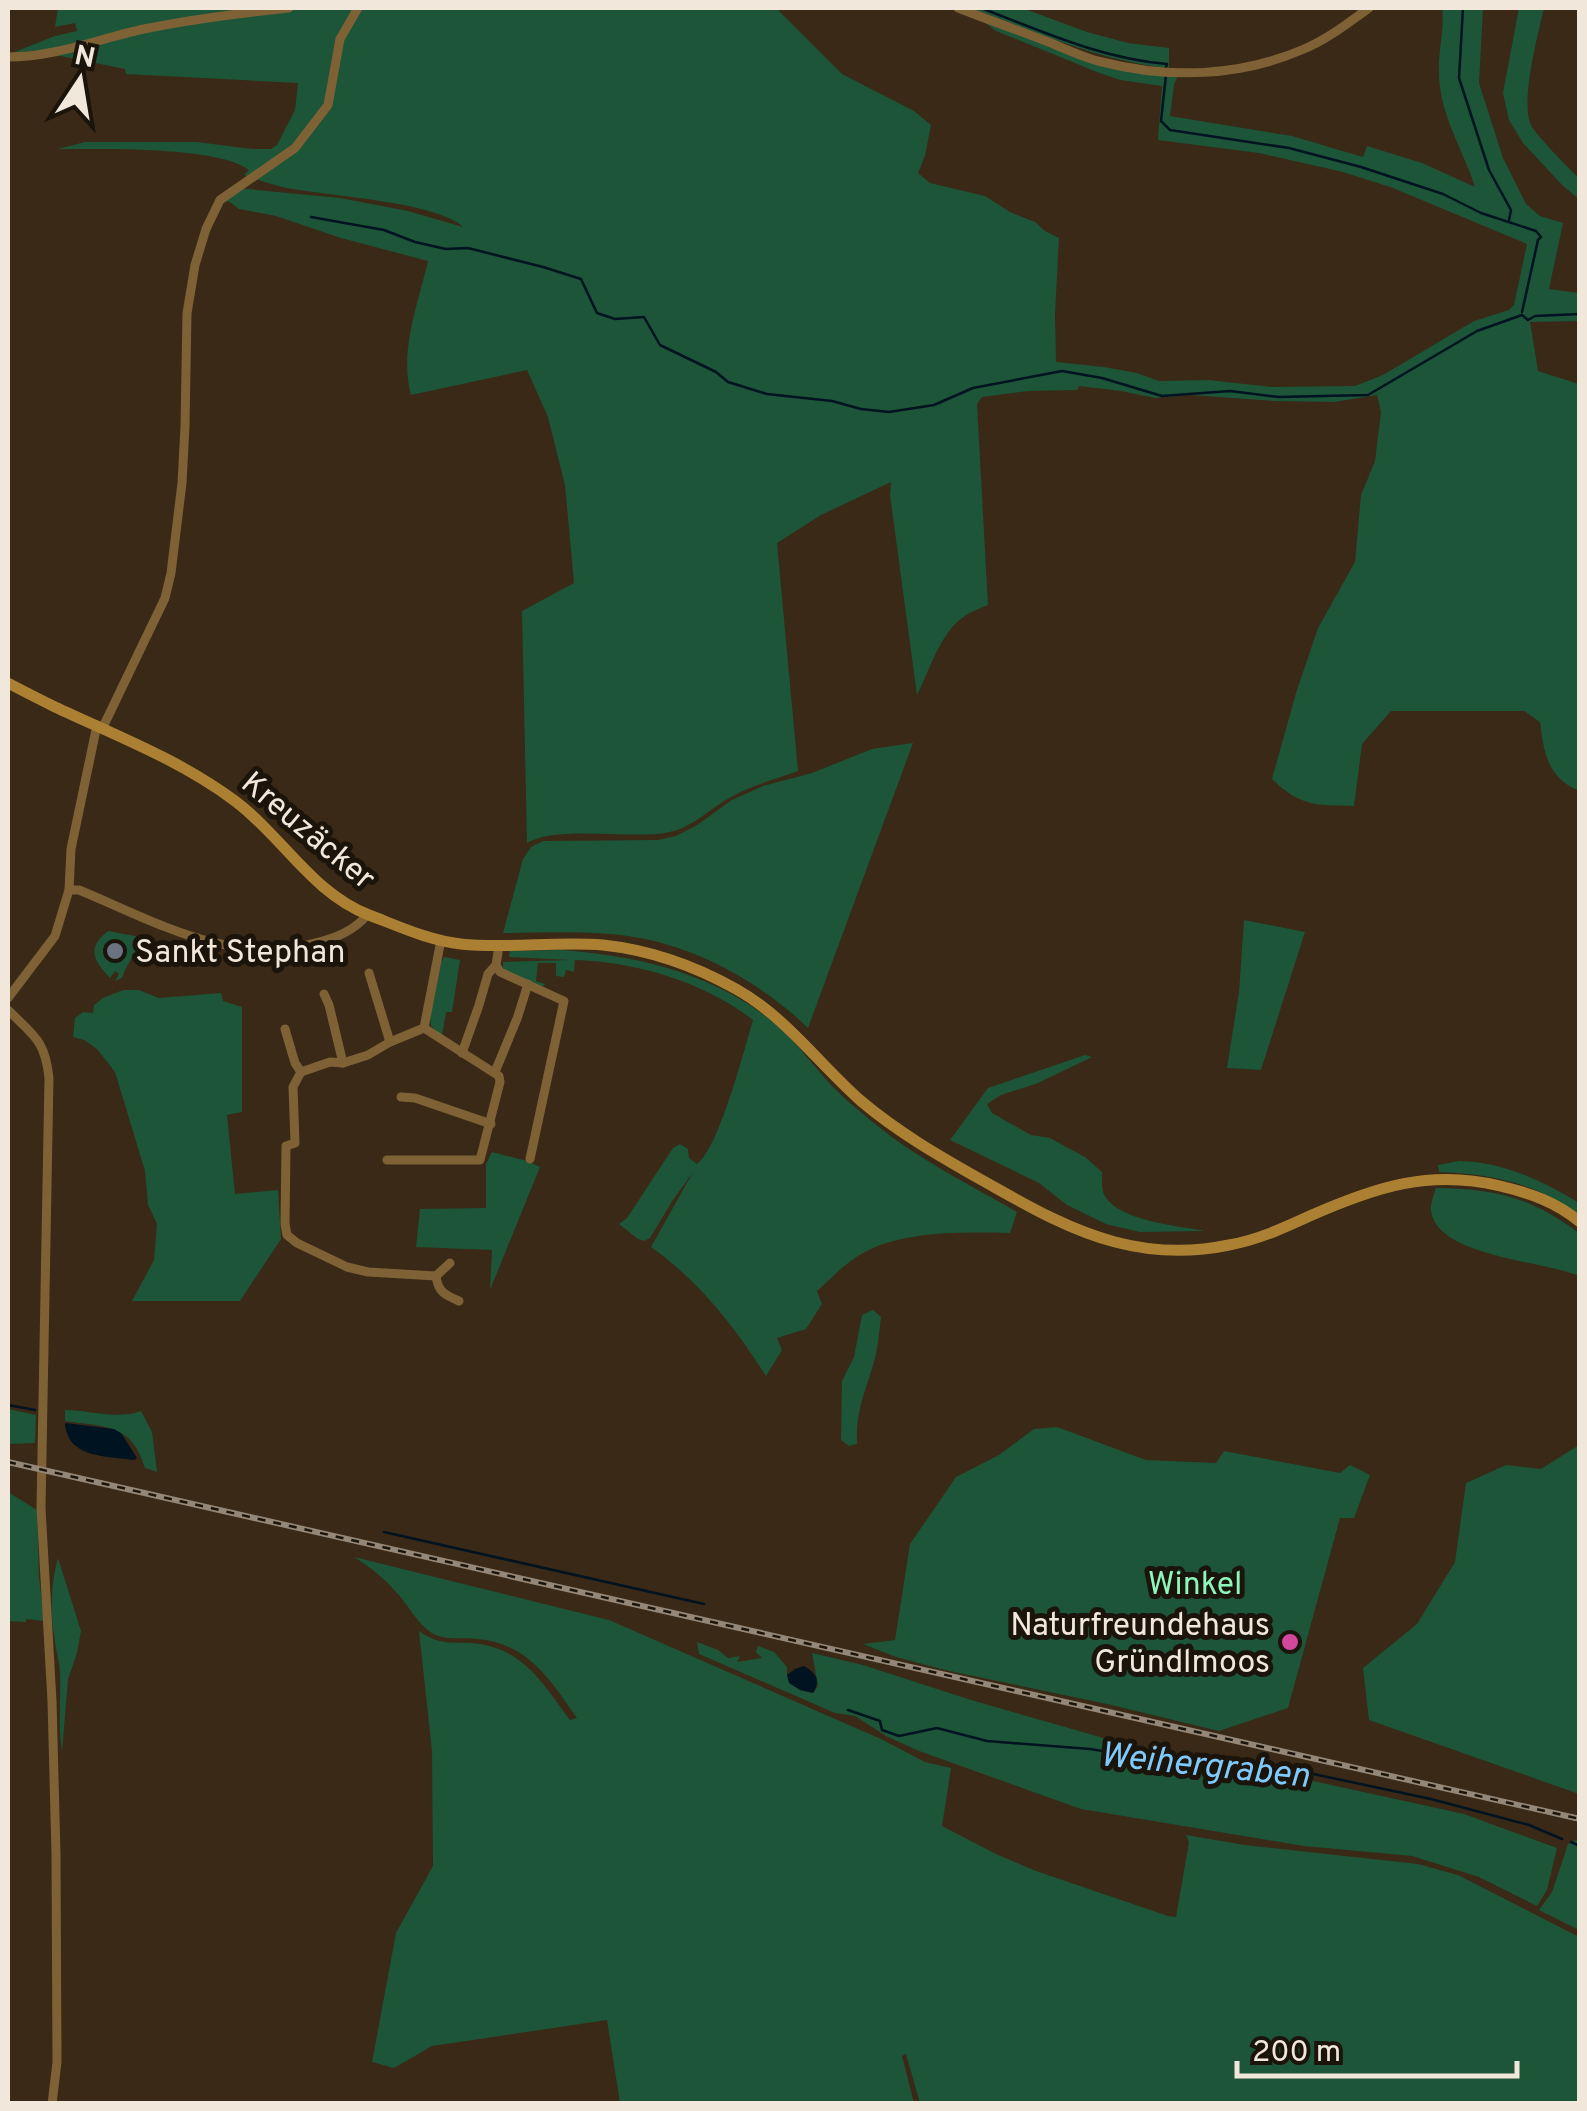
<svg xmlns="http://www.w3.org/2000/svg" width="1587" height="2111" font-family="Overpass,sans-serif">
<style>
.green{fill:#1c5538}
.water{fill:#001320}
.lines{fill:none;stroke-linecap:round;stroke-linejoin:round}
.stream{stroke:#001320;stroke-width:2.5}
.street{stroke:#7e6235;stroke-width:9}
.secondary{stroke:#ac8032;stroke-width:11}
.rail-casing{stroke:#948777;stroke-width:6}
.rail{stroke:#1b140b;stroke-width:2.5;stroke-dasharray:8;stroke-linecap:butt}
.worship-dot{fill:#6b7280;stroke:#1b140b;stroke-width:4}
.hotel-dot{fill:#d1479c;stroke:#1b140b;stroke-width:4}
.labels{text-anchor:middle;stroke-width:10;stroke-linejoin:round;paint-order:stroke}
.street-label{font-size:32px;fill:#f2e7db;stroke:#1b140b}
.poi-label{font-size:32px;fill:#f2e7db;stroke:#1b140b;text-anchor:start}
.park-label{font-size:32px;fill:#8cf6bb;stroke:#1b140b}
.water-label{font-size:35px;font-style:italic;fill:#7ecafc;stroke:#1b140b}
</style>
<rect width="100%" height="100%" fill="#392916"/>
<!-- green -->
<g class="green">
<polygon points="58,8 248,8 139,26 60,48 12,53 55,36 77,31 75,23 55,27"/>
<path d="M308,8H353L343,37L362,8H776L842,74L914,111L931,125L925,156L918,173L930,183L985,196L1010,212L1035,222L1045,231L1059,238L1055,314L1056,362L1104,367L1137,373L1159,381L1208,380L1272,387L1355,386L1383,375L1474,321L1509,310L1514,305L1527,244L1393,188L1343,172L1259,153L1158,140L1162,86L1120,80L1097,72L996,31L979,18L1088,60L1178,75L1174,85L1170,116L1292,136L1363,157L1367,146L1422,163L1475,187C1463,149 1439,114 1439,72C1438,50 1445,29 1442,8H1483L1479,83L1503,158L1526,204L1540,216L1563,223L1549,289L1579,293V321L1530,322L1538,371L1579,384V791C1548,778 1544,754 1540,722L1524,711H1391L1362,744L1354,806C1316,805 1301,807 1272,779L1296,693L1318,628L1355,562L1361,495L1375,461L1381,412L1377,395L1334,402L1274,401L1190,395L1155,398L1121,391L1079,386L1077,390L1028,391L982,397L977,404L988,605C981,608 972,611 965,616C940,632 930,670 917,695L890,495L891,482L821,515L777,543L798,771C776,779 753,785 733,796C710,808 692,829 665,833C628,839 557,825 527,843L522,611L574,583L565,485L548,417L527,370L411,395C399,351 418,304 428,261L341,238L276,216L239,209L230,202L223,201L237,188L340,198L408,211L463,227C436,201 323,196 282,187C269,184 257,179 244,175L249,170C219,146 99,149 58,149L85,142H197L252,149H271L277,145L295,110L298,83L126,74L125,69L56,55L145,31L194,22Z"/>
<path d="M971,8H1022L1087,32L1128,43L1169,48V68C1099,61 1036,32 971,8Z"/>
<path d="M1519,8H1544C1538,34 1520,102 1531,125C1536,135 1570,170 1579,178V199L1562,185L1523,143L1509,120L1503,93Z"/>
<path d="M913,743L808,1028C763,984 696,946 633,937C591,930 546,933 503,933L523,859L531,847L543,841L658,840L676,836L697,825L732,800L763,786L812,773L872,749Z"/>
<polygon points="1244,920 1305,932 1261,1070 1227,1068 1239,992"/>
<path d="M108,931L135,936L140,940C138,952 126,964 122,978L115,981L119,974L115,971L110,978C94,961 86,948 108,931Z"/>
<path d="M561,950C642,956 727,976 787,1035C803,1051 817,1070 833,1087C847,1101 864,1115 879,1127C918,1159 974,1187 1017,1212L1010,1233C963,1232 899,1230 858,1256C843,1265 830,1280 817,1291L822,1304L806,1329L777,1338L782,1350L766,1376C735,1327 699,1281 651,1247L693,1172L673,1200L650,1238L644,1241L638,1239L619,1224L627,1218L673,1148L680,1144L688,1149L689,1158L697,1164C719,1148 744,1050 753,1020C704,982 637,962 575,960L574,972L566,970L564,977L556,976V963H538L536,981L545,984L542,988L507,973L503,968V962L570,960L509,957L510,951Z"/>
<polygon points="444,957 460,960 452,1012 446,1012 442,1036 431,1026 430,1015 441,963"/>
<polygon points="123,990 139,990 159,998 221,993 223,1001 242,1007 242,1112 227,1115 235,1194 278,1190 281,1239 240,1301 132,1301 154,1260 157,1224 148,1205 145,1171 115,1072 97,1049 84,1040 73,1037 75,1018 83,1012 93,1013 94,1005 103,998"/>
<path d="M1085,1055L1092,1057L1038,1083L1001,1095L987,1104L992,1113L1031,1135L1050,1138L1085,1157L1102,1172C1102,1179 1101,1190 1105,1196C1119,1221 1179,1226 1205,1231L1140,1232L1106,1224L1067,1205L1039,1183L950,1140L988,1088Z"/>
<polygon points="492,1152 527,1161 540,1167 490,1290 492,1250 416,1247 420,1209 486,1208 486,1164"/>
<path d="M1459,1161C1503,1162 1542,1180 1579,1203V1216C1542,1184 1487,1173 1439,1172L1438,1165Z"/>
<path d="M1436,1188C1496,1189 1531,1197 1579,1233V1276C1546,1261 1437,1257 1431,1211C1430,1204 1434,1194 1436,1188Z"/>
<path d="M873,1310L881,1317C879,1333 878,1350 873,1365C864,1396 856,1410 857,1444L849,1446L841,1440L842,1381L854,1357L862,1315Z"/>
<polygon points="8,1409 36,1415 35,1443 8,1444"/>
<path d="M65,1410C90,1410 117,1420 141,1411L152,1432L157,1472L145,1468C132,1423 104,1427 65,1421Z"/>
<polygon points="1057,1427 1146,1460 1216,1463 1224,1451 1340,1473 1350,1465 1370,1475 1354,1518 1340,1518 1288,1708 1219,1731 1107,1704 945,1670 896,1657 863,1644 895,1640 910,1544 956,1477 999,1455 1034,1429"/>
<polygon points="1579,1445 1579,1794 1369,1720 1363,1668 1417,1624 1455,1562 1466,1483 1506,1465 1541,1469"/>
<polygon points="8,1492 37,1510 39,1577 44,1621 26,1619 26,1622 8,1621"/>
<path d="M354,1557L609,1620L881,1739L925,1762L951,1768L942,1826L996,1854L1036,1871L1168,1916L1176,1917L1189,1842L1186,1835L1245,1845L1418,1864L1458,1875L1579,1937V2103H920L906,2054L902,2056L914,2103H620L607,2020L432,2046L394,2068L372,2062L396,1933L433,1866L432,1751L419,1631C444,1648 453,1640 480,1644C525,1651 545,1686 570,1720L577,1718C550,1680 528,1643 477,1639C463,1637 444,1641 432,1633C416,1623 409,1605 396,1592C384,1578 370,1567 354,1557Z"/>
<path d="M58,1558L81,1631L77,1653L68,1679L62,1752C58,1723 61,1702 60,1674C60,1660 55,1649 54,1635C50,1609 51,1583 58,1558Z"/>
<polygon points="697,1642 718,1650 728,1658 740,1656 737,1662 762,1658 756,1652 758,1646 774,1652 787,1667 787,1675 800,1690 813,1693 818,1686 812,1653 863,1665 971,1700 1121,1743 1272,1772 1464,1814 1557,1848 1547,1890 1537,1906 1479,1877 1412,1856 1304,1846 1081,1809 919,1751 886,1736 855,1716 835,1713 699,1654"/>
<polygon points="1576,1840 1580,1841 1579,1930 1539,1910 1552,1892 1568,1844"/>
</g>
<!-- water -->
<g class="water">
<path d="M65,1423L114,1429L121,1433L137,1458L134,1460C106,1456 67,1458 65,1423Z"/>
<path d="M804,1666C816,1673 821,1680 813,1693L800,1690L789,1683L787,1675L795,1669Z"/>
</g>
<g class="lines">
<!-- stream -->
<g class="stream">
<path d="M981,8C1041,31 1102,59 1167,64L1166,67"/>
<polyline points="1463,8 1459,78 1489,170 1511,210 1509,220"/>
<polyline points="1166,75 1161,121 1170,130 1289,148 1361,167 1443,194 1481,213 1536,231 1541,237 1538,240 1522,312"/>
<polyline points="311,217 384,230 415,242 446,249 468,248 543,267 581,279 597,313 615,319 644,317 660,345 716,372 728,382 767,394 832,401 861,409 889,412 934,405 973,388 1062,371 1102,378 1162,396 1230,391 1279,397 1368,395 1477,331 1522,315 1528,320 1535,316 1580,314"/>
<polyline points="8,1405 35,1410"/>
<polyline points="384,1532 704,1604"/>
<polyline points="848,1710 880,1721 882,1730 899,1736 937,1728 987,1741 1090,1749 1190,1765 1246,1764 1304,1772 1431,1799 1529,1825 1562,1839"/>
<polyline points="1571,1842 1580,1846"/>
</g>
<!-- street -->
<g class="street">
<path d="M958,8C989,20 1020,31 1051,43C1068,50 1085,58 1102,62C1169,79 1240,77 1304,49C1328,39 1348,23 1369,8"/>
<path d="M8,57C55,57 98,39 144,29C192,19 241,13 289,8"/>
<polyline points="103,727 165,598 171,573 182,483 185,426 187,313 195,265 206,229 220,200 295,148 328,105 340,39 358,8"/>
<path d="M69,890H79C157,922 227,965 315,943C336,938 354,931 368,914"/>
<polyline points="441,940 424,1028 390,1042 368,1055 343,1063 330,1062 301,1072 293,1087 295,1143 286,1146 285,1224 287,1235 297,1243 347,1267 368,1272 436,1276 450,1263"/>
<polyline points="499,946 496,965 500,972 564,1001 530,1159"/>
<polyline points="369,973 390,1042"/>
<polyline points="324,994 329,1005 343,1063"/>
<polyline points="8,998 55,936 69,890 71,849 97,725"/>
<polyline points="479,1005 488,974 496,965"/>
<path d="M8,1010C34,1036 45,1040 49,1078L41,1508L52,1701L56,1854L57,2062L52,2104"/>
<polyline points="517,1019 528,984"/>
<polyline points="285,1029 295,1063 301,1072"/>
<polyline points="462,1053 478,1008"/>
<polyline points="495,1072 516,1021"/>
<polyline points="401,1097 415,1098 491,1124"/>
<polyline points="387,1160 480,1160 500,1082 499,1076 424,1028"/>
<path d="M436,1276C438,1292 445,1295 459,1301"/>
</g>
<!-- secondary -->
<path class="secondary" d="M8,683C23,691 39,699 55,707C117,736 180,760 235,801C282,836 312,893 369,915C398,926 430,941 461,944C508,949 556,941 603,945C650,950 695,966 736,989C786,1017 819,1064 861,1101C900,1134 943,1158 987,1183C1028,1206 1069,1230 1115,1242C1153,1252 1191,1253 1229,1245C1258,1240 1286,1227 1312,1215C1376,1187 1430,1169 1500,1186C1530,1193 1556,1202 1580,1222"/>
<!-- rail casing -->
<g class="rail-casing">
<polyline id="rail" points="8,1462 1580,1819"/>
</g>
<!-- rail -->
<use href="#rail" class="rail"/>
</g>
<!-- markers -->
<circle class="worship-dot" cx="115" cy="951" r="10"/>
<circle class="hotel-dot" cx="1290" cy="1642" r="10"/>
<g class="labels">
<!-- street labels -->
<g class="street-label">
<text transform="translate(309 830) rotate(40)" y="11">Kreuzäcker</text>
</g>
<!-- poi labels -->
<g class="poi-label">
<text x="135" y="962">Sankt Stephan</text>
<text x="1270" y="1635" text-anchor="end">Naturfreundehaus<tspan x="1270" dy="37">Gründlmoos</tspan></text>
</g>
<!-- park labels -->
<g class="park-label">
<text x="1195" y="1594">Winkel</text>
</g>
<!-- water labels -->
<g class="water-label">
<text transform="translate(1205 1764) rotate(6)" y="12">Weihergraben</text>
</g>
</g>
<!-- border -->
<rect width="1587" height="2111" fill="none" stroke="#f2e7db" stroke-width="20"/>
<!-- north arrow -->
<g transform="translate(80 80) rotate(12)" stroke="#1b140b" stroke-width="8" paint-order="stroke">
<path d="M0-8L18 38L0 25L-18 38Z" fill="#f2e7db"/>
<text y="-15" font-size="28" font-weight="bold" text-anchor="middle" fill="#f2e7db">N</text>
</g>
<!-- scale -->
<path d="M1237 2061v15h280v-15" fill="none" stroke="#f2e7db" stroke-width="5"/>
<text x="1252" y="2061" font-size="30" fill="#f2e7db" stroke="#1b140b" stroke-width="8" paint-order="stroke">200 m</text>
</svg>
